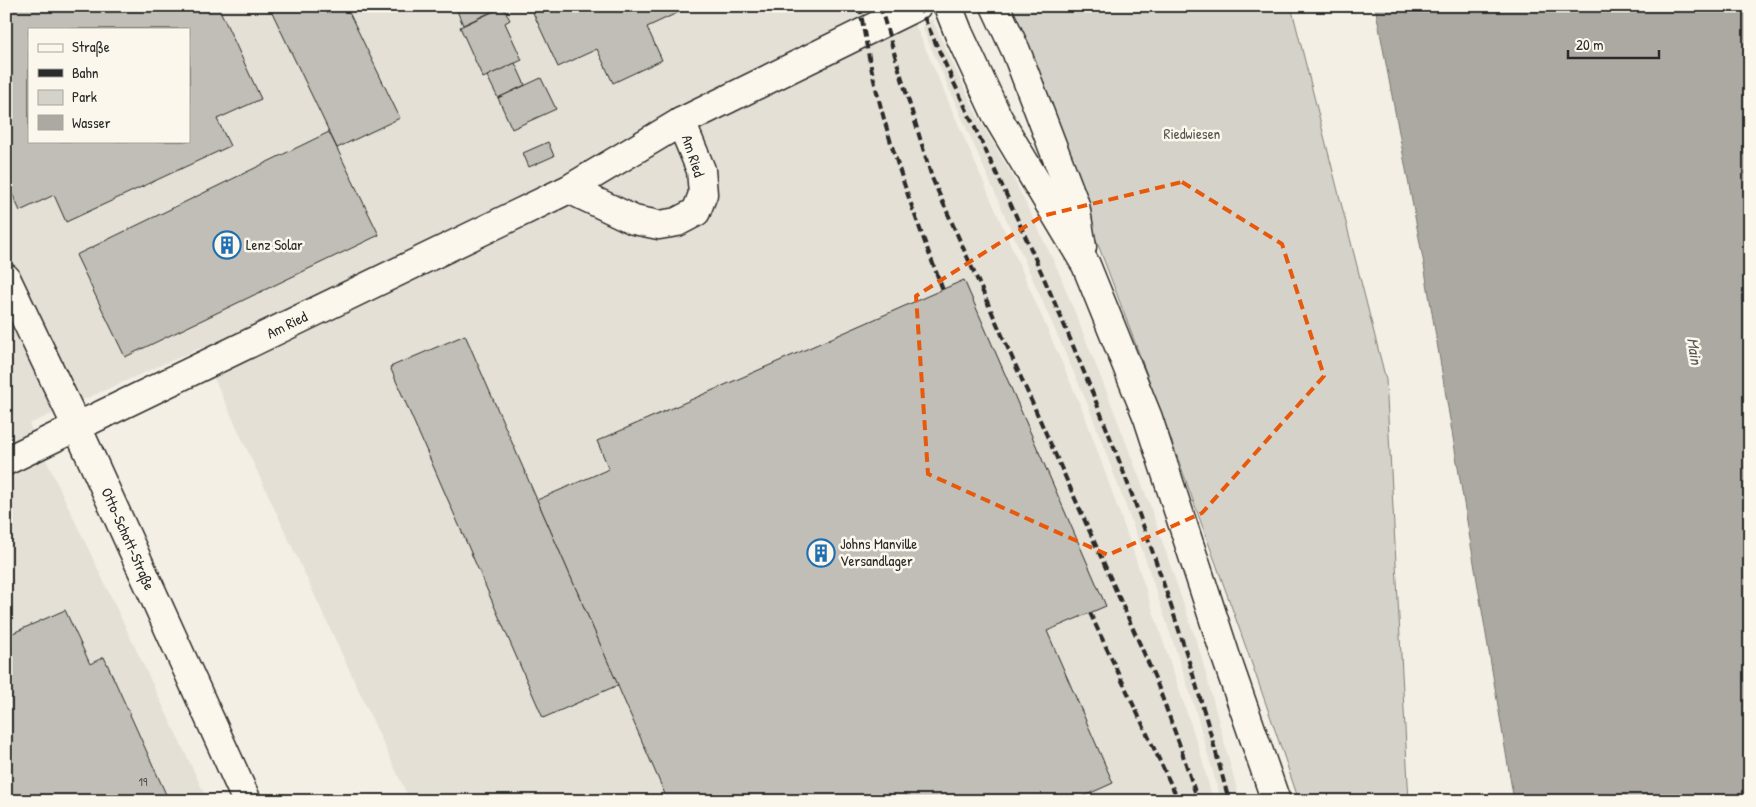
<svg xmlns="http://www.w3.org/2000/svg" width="1756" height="807" font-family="'Patrick Hand',sans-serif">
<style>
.built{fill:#e4e0d6;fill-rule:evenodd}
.green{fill:#d5d2c9;stroke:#807e7a}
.water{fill:#aca9a2;stroke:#787772}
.building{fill:#c0beb6;stroke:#2b2b2b;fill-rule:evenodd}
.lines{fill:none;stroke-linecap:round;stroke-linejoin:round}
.minor-casing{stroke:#2b2b2b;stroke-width:31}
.minor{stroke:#fbf7ec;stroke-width:28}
.rail{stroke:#2b2b2b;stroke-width:4;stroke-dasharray:8 4;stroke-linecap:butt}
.marked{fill:none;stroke:#e8590c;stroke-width:4;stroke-dasharray:10 6;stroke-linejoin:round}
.labels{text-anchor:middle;stroke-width:5;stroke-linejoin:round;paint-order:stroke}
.number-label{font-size:12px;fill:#50504e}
.park-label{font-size:15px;fill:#565552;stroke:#fbf7ec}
.street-label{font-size:15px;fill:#2b2b2b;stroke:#fbf7ec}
.poi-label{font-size:15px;fill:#2b2b2b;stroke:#fbf7ec;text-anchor:start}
.water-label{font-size:16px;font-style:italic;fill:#585755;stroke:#fbf7ec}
</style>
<rect width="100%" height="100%" fill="#f3efe4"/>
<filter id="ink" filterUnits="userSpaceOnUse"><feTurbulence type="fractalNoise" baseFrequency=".02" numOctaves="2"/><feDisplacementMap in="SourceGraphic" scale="10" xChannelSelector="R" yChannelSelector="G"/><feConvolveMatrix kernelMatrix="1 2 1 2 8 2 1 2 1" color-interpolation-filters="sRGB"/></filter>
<g filter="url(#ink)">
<!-- built -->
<g class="built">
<path d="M6,6H907L1085,416L1132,548L1200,752L1213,801H410L200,348L29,424L208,801H6ZM29,29H189V141H29Z"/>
<polygon points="932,19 979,119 1012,175 1058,270 1109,398 1149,503 1200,652 1240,801 1221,801 1194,705 1145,558 1088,405 922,27"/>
</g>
<!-- green -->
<path class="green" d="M1002,6H1291L1386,380L1409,801H1299C1262,689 1221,578 1181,467C1124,312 1067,158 1002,6Z"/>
<!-- water -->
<polygon class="water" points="1375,6 1750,6 1750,801 1514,801 1423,259"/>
<!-- building -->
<g class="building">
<path d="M6,6H218L261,99L217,119L230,146L66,222L54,195L20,211L6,180ZM29,29H189V141H29Z"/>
<polygon points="269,6 346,6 400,118 337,148"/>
<polygon points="455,6 504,6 463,25"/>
<polygon points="530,6 692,6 647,27 662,60 613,83 597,49 558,67"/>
<polygon points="503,7 510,20 505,23 522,60 483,78 460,27"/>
<polygon points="515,63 525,85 498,98 487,76"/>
<polygon points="541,78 556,109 512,129 498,98"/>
<polygon points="329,132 379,235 125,357 76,255"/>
<polygon points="548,142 554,156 529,167 523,153"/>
<polygon points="964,280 1106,606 1047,631 1113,783 1073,801 668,801 537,500 609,469 597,441"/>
<polygon points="465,335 618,685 543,718 390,367"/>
<polygon points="65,610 90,664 104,657 169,801 13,801 6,787 6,636"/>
</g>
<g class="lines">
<!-- minor casing -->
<g class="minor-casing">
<g id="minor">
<polyline points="948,6 959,34 998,118 1086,265 1148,418 1227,660 1276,801"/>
<polyline points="995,6 1016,51 1075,205 1082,247"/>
<polyline points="681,122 917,6"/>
<polyline points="6,278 77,427 247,801"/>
<polyline points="6,461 569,189 681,122 701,170 703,194 696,212 677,222 659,225 634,220 569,189"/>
</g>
</g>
<!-- minor -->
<use href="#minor" class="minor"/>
<!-- rail -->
<g class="rail">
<path d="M860,6C874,105 907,197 943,290"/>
<polyline points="880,6 932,178 1155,678 1179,743 1198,801"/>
<path d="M919,6C956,90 997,172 1034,256C1113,432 1180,614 1229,801"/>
<polyline points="1090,613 1175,793"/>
</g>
</g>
</g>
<!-- marked area -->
<path class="marked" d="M1182,182L1282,244L1324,376L1202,513L1108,555L928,474L916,296L1042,216Z"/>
<!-- icons -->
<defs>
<g id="building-ring" transform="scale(1.4375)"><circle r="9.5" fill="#fbf7ec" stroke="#1f6fb2" stroke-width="1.5"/><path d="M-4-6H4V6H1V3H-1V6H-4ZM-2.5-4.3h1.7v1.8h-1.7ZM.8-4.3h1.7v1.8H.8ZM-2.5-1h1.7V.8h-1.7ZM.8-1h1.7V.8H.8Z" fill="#1f6fb2"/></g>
</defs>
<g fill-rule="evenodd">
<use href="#building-ring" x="227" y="245"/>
<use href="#building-ring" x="821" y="553"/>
</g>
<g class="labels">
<!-- number labels -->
<g class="number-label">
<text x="143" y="786">19</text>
</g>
<!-- park labels -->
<g class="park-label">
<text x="1192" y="139">Riedwiesen</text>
</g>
<!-- street labels -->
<g class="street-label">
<text transform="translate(693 156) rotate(72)" y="5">Am Ried</text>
<text transform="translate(287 325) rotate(-26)" y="5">Am Ried</text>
<text transform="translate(128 539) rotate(66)" y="5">Otto-Schott-Straße</text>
</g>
<!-- poi labels -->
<g class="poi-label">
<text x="246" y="250">Lenz Solar</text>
<text x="840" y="549">Johns Manville<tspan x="840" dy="17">Versandlager</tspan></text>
</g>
<!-- water labels -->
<g class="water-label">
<text transform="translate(1695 351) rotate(81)" y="6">Main</text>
</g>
</g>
<!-- margin -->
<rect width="1756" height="807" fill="none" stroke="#fbf7ec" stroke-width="25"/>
<rect x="12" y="12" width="1731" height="782" fill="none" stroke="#2b2b2b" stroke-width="2" filter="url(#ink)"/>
<!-- legend -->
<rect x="28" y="28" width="162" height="115" fill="#fbf7ec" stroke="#a8a59f"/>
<rect x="38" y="44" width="25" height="8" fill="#fbf7ec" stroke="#a8a59f"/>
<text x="72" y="52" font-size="15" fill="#2b2b2b">Straße</text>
<rect x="38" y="69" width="25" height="8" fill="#2b2b2b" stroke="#a8a59f"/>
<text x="72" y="78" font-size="15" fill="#2b2b2b">Bahn</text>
<rect x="38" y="90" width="25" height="15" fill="#d5d2c9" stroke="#a8a59f"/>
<text x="72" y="102" font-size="15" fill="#2b2b2b">Park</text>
<rect x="38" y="115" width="25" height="15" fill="#aca9a2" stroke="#a8a59f"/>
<text x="72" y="128" font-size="15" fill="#2b2b2b">Wasser</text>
<!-- scale -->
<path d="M1568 50v8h91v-8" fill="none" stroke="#2b2b2b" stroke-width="2.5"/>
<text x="1576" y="50" font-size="15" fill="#2b2b2b" stroke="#fbf7ec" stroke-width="4" paint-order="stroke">20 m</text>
</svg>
